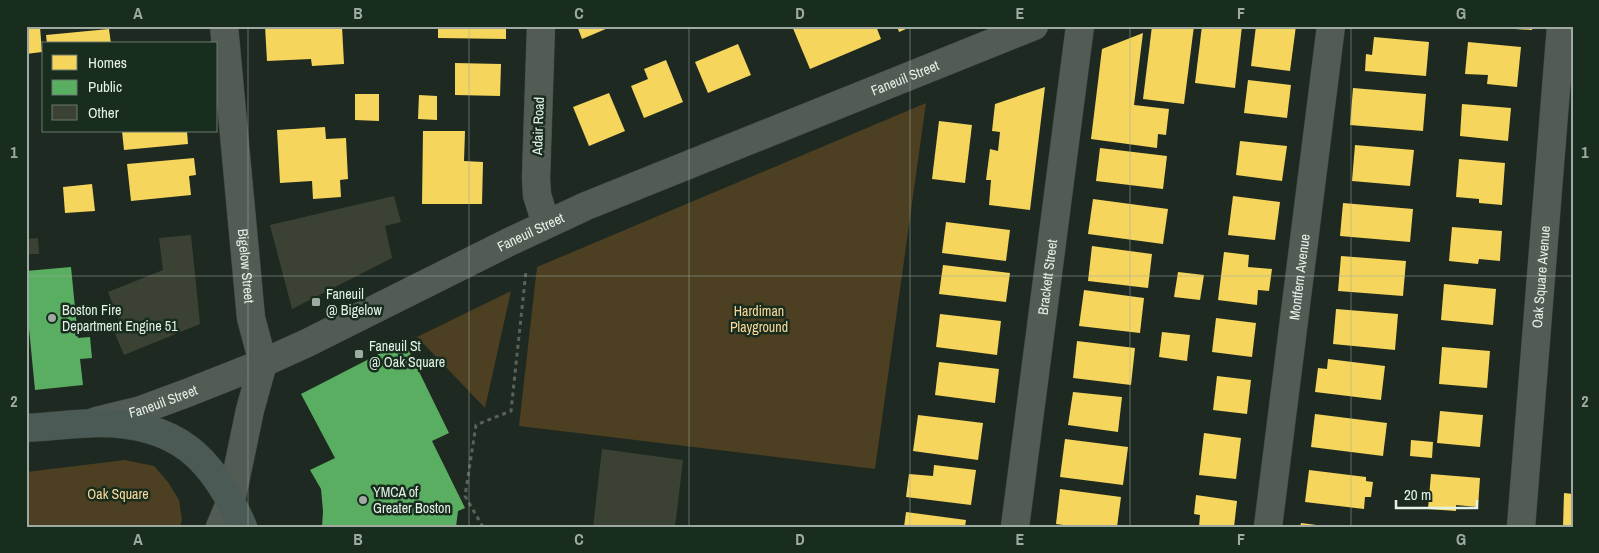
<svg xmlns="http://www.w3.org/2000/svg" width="1599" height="553" font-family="'Archivo Narrow',sans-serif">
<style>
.green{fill:#4d3f21}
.homes{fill:#f6d55c}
.public{fill:#5aae61}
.building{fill:#3b4233}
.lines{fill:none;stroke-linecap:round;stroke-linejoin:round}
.minor-casing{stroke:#3c463f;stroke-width:29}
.tertiary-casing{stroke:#3c463f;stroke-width:29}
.primary-casing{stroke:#3c463f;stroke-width:29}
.path{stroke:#5a625c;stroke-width:3;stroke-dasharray:4 4;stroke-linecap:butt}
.minor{stroke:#535b55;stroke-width:28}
.tertiary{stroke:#535b55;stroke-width:28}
.primary{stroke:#4b5a55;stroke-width:28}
.grid{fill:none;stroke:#9faba2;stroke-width:1;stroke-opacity:0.55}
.poi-dot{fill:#9faba2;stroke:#192d1f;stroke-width:2}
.labels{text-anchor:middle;stroke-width:5;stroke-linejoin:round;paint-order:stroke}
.street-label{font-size:14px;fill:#e4f1e7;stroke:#192d1f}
.poi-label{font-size:14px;fill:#e4f1e7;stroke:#192d1f;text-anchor:start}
.park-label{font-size:14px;fill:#fcd998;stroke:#192d1f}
.neatline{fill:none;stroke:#9faba2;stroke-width:2}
.grid-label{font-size:16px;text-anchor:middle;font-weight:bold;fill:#9faba2}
</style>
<rect width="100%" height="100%" fill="#1e2921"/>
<!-- green -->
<g class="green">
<polygon points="926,103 875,469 519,426 537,267"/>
<polygon points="511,291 485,408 417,337"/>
<polygon points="125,460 154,466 168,482 179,500 182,520 180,527 26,527 26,472"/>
</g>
<!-- homes -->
<g class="homes">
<polygon points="265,26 342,26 344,64 312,66 311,59 267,61"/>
<polygon points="438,26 506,26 506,39 438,38"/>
<polygon points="577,26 613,26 582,39"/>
<polygon points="792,26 876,26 881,39 810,69"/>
<polygon points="897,26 913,26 899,32"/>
<polygon points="1152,26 1194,26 1184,104 1143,99"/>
<polygon points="1202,26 1242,26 1235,88 1195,83"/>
<polygon points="1256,26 1296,26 1290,71 1251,66"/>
<polygon points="1500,26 1533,26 1532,30 1500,28"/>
<polygon points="40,27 42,52 26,54 26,29"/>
<polygon points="109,29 111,44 47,44 46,35"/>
<polygon points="1143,33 1134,105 1169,109 1166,135 1158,134 1157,148 1091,139 1102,49"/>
<polygon points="1374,37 1429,42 1426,76 1365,71 1366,54 1372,55"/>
<polygon points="1468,42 1521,47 1517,87 1487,84 1488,75 1465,74"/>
<polygon points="738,44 751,75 708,93 695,62"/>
<polygon points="666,60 683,102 644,118 631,86 648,79 644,69"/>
<polygon points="455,63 501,64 500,96 455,95"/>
<polygon points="1248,80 1291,85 1287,118 1244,113"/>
<polygon points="1045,87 1030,210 989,205 991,180 986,180 990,149 998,151 1000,132 992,131 995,104"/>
<polygon points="1353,88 1426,94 1423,131 1350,125"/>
<polygon points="609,93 625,131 589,146 573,107"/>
<polygon points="355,94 379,94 379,121 355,120"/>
<polygon points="419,95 437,96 437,120 418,119"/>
<polygon points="1462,104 1511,108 1508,141 1460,136"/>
<polygon points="939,121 972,125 965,183 932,179"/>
<polygon points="325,127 326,139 346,138 348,179 340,180 341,197 313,199 312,181 280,183 277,130"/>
<polygon points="122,131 187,131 188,144 124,150"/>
<polygon points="423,131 465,131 464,161 483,162 482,204 422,204"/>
<polygon points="1240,141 1287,146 1282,181 1236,175"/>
<polygon points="1355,145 1414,150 1410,186 1352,181"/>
<polygon points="1100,148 1167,156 1163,189 1096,181"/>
<polygon points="194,158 196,175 189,176 191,195 131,201 127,164"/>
<polygon points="1459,159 1505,163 1502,205 1479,203 1479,199 1456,197"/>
<polygon points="92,184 95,211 65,213 63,187"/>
<polygon points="1233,196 1280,202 1275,240 1228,235"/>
<polygon points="1093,199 1168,209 1163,244 1088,234"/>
<polygon points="1343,203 1413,209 1410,242 1340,236"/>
<polygon points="946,222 1010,230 1006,261 942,253"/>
<polygon points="1452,227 1502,231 1500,261 1479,259 1478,264 1449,261"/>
<polygon points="1092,246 1152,254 1148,288 1088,281"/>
<polygon points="1224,252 1249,255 1248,267 1272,269 1269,291 1258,290 1257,305 1218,300"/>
<polygon points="1341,256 1406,261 1403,296 1338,291"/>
<polygon points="943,265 1010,273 1006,302 939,294"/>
<polygon points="1178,272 1204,275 1200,300 1174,297"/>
<polygon points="1444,284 1496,289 1493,325 1441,320"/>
<polygon points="1084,290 1144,298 1140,333 1079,326"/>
<polygon points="1336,309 1398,314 1395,350 1333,344"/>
<polygon points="940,314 1001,321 997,355 936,347"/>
<polygon points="1216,318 1256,323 1252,357 1212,352"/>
<polygon points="1162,332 1190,335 1187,361 1159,357"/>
<polygon points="1077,341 1135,348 1131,385 1073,378"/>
<polygon points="1442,347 1490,351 1487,388 1439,384"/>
<polygon points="1328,359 1385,366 1381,400 1315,392 1318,368 1327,369"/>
<polygon points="939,362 999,369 995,403 935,395"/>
<polygon points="1217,376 1251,380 1247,414 1213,410"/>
<polygon points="1073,392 1122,397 1118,432 1068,425"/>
<polygon points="1440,411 1483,415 1480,447 1437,443"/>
<polygon points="1315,414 1387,423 1383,456 1311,447"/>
<polygon points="918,415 983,423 978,460 913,451"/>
<polygon points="1204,433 1241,438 1236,479 1199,475"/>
<polygon points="1065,439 1128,447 1123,485 1060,477"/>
<polygon points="1411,440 1433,442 1432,458 1410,456"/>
<polygon points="934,465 976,470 971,505 906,497 909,474 933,476"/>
<polygon points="1309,470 1366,477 1366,481 1373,482 1371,497 1365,497 1364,509 1305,502"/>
<polygon points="1431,474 1480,478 1478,507 1456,505 1456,511 1428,509"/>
<polygon points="1060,489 1121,497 1117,527 1078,527 1056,524"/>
<polygon points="1564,493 1573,494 1573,527 1563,527"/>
<polygon points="1196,495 1237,501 1234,527 1199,527 1200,515 1194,514"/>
<polygon points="906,512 966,520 965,527 904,527"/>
<polygon points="1301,523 1324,526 1324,527 1300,527"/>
</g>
<!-- public -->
<g class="public">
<polygon points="71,267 78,338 90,337 92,358 80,359 83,385 35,390 26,298 26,271"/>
<polygon points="404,341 449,433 432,441 465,508 458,511 456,527 322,527 323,511 321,489 310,470 335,458 301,394"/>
</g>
<!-- building -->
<g class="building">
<polygon points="394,196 401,222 385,226 392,258 292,309 270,225"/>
<polygon points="191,235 200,324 124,355 111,324 119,321 108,292 163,270 159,238"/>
<polygon points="38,238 39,254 26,254 26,239"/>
<polygon points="602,449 683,460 675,527 593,527"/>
</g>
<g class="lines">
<!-- minor casing -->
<g class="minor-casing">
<g id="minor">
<path id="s1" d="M224,26L251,318L263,363"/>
<polyline points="541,26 536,178 537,195 546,224"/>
<path id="s2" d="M1015,527L1080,26"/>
<path id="s3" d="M1268,527L1331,26"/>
</g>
</g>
<!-- tertiary casing -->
<g class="tertiary-casing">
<g id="tertiary">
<path id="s4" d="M96,421L141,410L187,393L263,363L307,343L509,242L586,206L1034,26"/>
<polyline points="220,527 231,501 250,410 263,363"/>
<path id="s5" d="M1521,527L1561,26"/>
</g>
</g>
<!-- primary casing -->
<g class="primary-casing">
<path id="primary" d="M26,428C50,427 75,423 99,423C177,423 213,458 243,527"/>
</g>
<!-- path -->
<polyline class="path" points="483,527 465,496 476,425 511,411 526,271"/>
<!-- minor -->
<use href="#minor" class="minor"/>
<!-- tertiary -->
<use href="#tertiary" class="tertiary"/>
<!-- primary -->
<use href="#primary" class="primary"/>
</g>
<!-- grid -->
<path class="grid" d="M248,26V527M469,26V527M689,26V527M910,26V527M1130,26V527M1351,26V527M26,276H1573"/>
<!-- markers -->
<g class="poi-dot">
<rect x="311" y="297" width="10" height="10" rx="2.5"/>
<circle cx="52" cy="318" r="5"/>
<rect x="354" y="349" width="10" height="10" rx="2.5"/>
<circle cx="363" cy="500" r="5"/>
</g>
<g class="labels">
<!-- street labels -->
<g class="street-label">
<text dy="5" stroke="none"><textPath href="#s4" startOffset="880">Faneuil Street</textPath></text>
<text transform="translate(538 126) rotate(-88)" y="5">Adair Road</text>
<text dy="5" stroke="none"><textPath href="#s4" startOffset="475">Faneuil Street</textPath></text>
<text dy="5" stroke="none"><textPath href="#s1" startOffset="241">Bigelow Street</textPath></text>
<text dy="5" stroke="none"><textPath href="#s3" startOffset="252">Montfern Avenue</textPath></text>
<text dy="5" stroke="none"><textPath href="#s5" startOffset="251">Oak Square Avenue</textPath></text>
<text dy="5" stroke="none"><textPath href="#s2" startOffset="252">Brackett Street</textPath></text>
<text dy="5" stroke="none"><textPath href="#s4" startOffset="70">Faneuil Street</textPath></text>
</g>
<!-- poi labels -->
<g class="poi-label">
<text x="326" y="299">Faneuil<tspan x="326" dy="16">@ Bigelow</tspan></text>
<text x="62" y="315">Boston Fire<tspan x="62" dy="16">Department Engine 51</tspan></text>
<text x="369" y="351">Faneuil St<tspan x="369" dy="16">@ Oak Square</tspan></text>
<text x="373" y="497">YMCA of<tspan x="373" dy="16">Greater Boston</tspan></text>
</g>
<!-- park labels -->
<g class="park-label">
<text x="759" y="316">Hardiman<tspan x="759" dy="16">Playground</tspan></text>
<text x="118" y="499">Oak Square</text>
</g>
</g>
<!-- border -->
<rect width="1599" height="553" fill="none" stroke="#192d1f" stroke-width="55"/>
<!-- legend -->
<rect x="42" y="42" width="175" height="90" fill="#192d1f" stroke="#6a7b6f"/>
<rect x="52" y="55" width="25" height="15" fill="#f6d55c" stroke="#6a7b6f"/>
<text x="88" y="68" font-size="15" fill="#e4f1e7">Homes</text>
<rect x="52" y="80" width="25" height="15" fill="#5aae61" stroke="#6a7b6f"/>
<text x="88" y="92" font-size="15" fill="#e4f1e7">Public</text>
<rect x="52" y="105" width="25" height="15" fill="#3b4233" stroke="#6a7b6f"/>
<text x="88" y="118" font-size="15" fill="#e4f1e7">Other</text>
<!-- scale -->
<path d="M1396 500v8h81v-8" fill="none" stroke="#e4f1e7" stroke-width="2.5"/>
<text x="1404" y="500" font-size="15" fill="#e4f1e7" stroke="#192d1f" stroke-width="4" paint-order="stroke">20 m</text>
<rect x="28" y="28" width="1544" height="498" class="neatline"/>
<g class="grid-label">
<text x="138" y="19">A</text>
<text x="358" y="19">B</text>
<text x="579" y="19">C</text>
<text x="800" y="19">D</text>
<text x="1020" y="19">E</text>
<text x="1241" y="19">F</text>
<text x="1461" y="19">G</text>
<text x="14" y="158">1</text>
<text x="1585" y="158">1</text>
<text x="14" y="407">2</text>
<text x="1585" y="407">2</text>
<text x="138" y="545">A</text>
<text x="358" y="545">B</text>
<text x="579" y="545">C</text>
<text x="800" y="545">D</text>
<text x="1020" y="545">E</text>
<text x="1241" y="545">F</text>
<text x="1461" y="545">G</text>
</g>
</svg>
